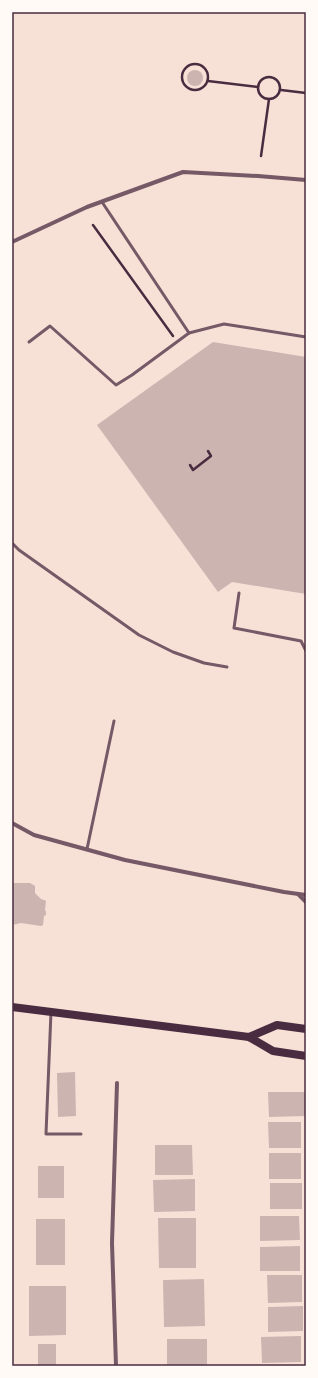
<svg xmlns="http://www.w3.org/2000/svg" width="318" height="1378" font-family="'IBM Plex Sans',sans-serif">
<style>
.building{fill:#ccb4b1}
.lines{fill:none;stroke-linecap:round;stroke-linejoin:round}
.path{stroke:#4a2c40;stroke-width:2.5}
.service{stroke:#755966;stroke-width:3}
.minor{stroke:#755966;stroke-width:4}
.secondary{stroke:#4a2c40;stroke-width:8}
.neatline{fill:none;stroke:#4a2c40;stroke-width:1.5}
</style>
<rect width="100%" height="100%" fill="#f7e1d7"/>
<!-- building -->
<g class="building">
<circle cx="195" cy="78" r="8"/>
<polygon points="213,342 306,357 306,594 232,582 218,592 97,425"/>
<polygon points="12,883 30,883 35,886 35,893 41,899 44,900 46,901 45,910 46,912 46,915 44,916 43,925 41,926 21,923 12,925"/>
<polygon points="75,1072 76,1116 58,1117 57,1073"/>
<polygon points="268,1092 305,1092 305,1116 269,1117"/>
<polygon points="268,1122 301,1122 301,1148 269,1148"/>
<polygon points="155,1145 192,1145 193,1175 155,1175"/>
<rect x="269" y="1153" width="32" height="26"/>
<rect x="38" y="1166" width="26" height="32"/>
<polygon points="195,1179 195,1211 154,1212 153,1180"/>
<rect x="270" y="1183" width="32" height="26"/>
<polygon points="260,1216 299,1216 300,1240 260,1241"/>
<polygon points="158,1218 196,1218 196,1268 159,1268"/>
<rect x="36" y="1219" width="29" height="46"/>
<polygon points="300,1246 300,1271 260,1271 260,1247"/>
<polygon points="267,1275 302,1275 302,1302 268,1303"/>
<polygon points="204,1279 205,1326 164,1327 163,1280"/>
<polygon points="29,1286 66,1286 66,1335 29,1336"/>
<polygon points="303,1306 303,1331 268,1332 268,1307"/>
<polygon points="301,1336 301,1362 262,1363 261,1337"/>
<rect x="167" y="1339" width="40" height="27"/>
<rect x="38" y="1344" width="18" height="22"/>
</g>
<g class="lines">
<!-- path -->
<g class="path">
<circle cx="195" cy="77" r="13"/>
<circle cx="269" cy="88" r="11"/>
<polyline points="208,81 258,87"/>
<polyline points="281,90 306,93"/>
<polyline points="261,156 269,99"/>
<polyline points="93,225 173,336"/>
<polyline points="190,465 193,470 211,456 208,451"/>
</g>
<!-- service -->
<g class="service">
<polyline points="102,202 189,333 224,324 306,337"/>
<polyline points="29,342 50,326 116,385 132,375 189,333"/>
<polyline points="12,543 19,550 139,635 173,652 204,663 227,667"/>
<polyline points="239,593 234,628 301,641 306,651"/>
<polyline points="87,849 114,721"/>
<polyline points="51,1012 46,1134 81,1134"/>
</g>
<!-- minor -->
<g class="minor">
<polyline points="12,242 87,207 183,172 258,176 306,180"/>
<polyline points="12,823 34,835 125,860 284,892 306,895"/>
<polyline points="298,894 306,902"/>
<polyline points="116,1366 112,1243 117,1083"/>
</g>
<!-- secondary -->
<g class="secondary">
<polyline points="12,1007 249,1037 273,1051 306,1056"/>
<polyline points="249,1037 277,1025 306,1029"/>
</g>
</g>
<!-- border -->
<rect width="318" height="1378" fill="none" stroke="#fffaf5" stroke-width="26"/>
<rect x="13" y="13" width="292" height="1352" class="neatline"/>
</svg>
